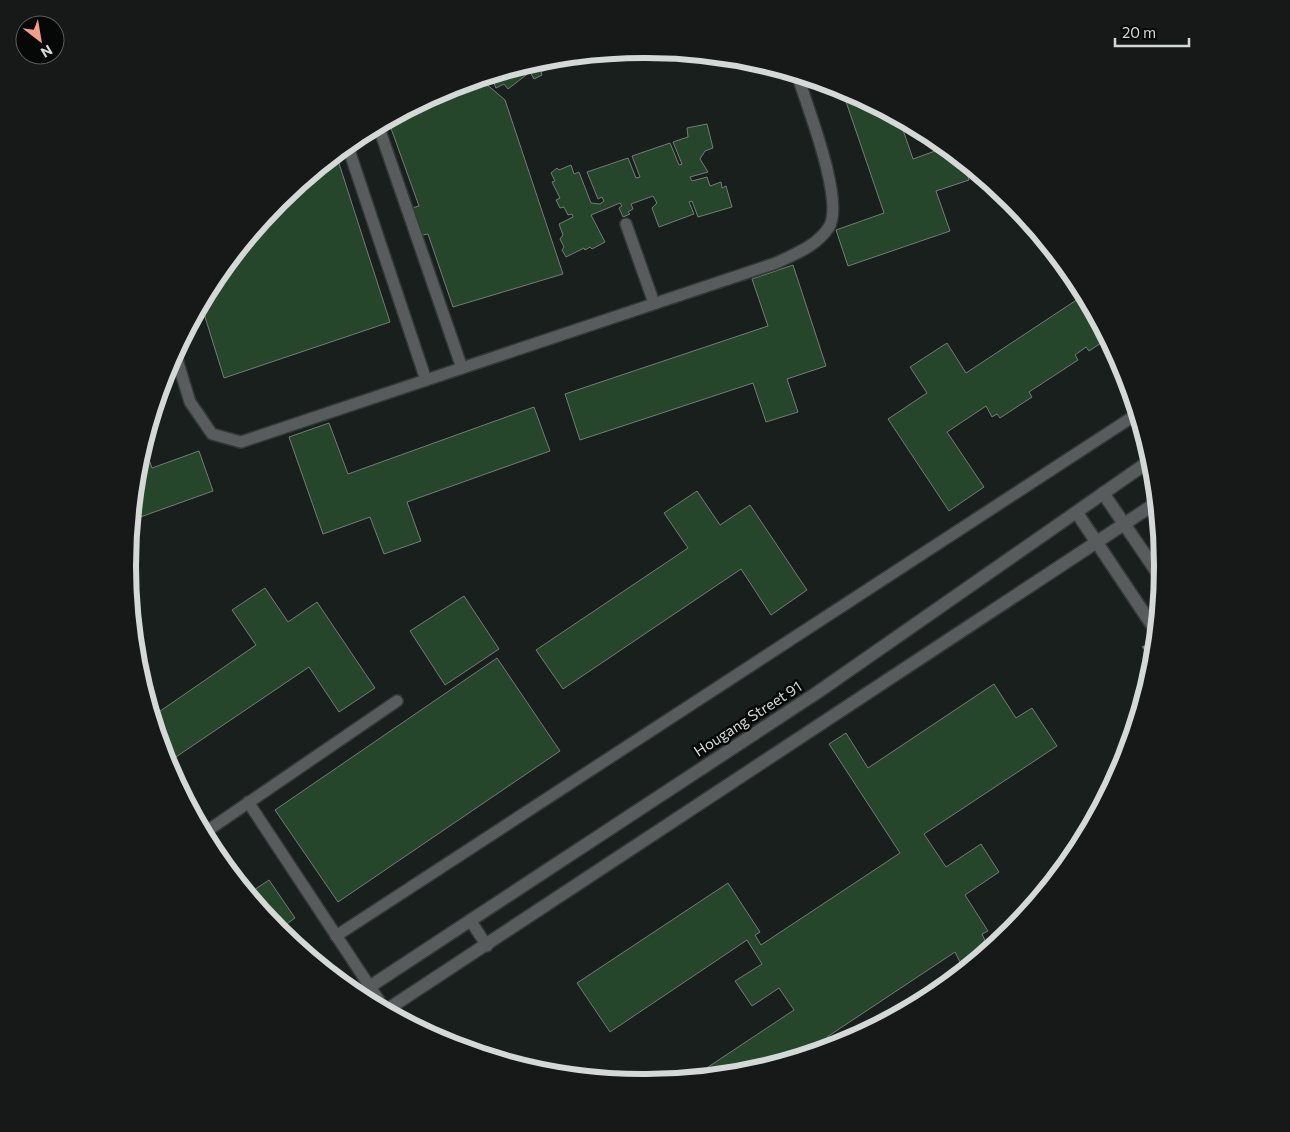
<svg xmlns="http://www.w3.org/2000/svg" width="1290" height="1132" font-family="Commissioner,sans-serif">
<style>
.building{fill:#26462c;stroke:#757b76}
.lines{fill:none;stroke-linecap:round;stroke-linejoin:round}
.service-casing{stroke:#323937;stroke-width:14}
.minor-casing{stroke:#323937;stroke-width:15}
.path{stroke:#717775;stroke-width:3;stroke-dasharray:4 4;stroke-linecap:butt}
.service{stroke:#585c5c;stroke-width:11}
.minor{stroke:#585c5c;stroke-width:12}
.labels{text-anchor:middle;stroke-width:5;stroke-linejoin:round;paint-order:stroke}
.street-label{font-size:15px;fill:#d4d9d7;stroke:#060807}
.rim{fill:none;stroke:#d4d9d7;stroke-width:6}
</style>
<rect width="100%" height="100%" fill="#181f1d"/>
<!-- building -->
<g class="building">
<polygon points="558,57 556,58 559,65 541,72 542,75 534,79 530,72 508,89 504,84 496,88 494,83 495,82 492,77 493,74 544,59"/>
<polygon points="484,82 505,100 563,274 453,307 428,234 422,235 412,208 419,206 388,120 415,105"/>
<polygon points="841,87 899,118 913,159 946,147 963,161 969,180 936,191 950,231 848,266 836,230 884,213"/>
<polygon points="707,124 713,148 705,151 700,159 708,172 690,177 692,181 707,177 710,186 721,182 722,188 726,186 732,207 698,217 692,201 689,202 694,214 659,227 652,208 657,203 653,196 631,204 633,209 628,212 630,214 623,217 619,208 622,206 620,203 591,215 605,242 592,249 590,247 585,250 584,248 566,257 562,250 564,247 560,239 563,235 559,224 573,217 572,214 568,215 564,207 560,208 556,200 560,198 552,182 555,181 551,173 557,168 559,170 571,165 574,174 579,172 591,203 600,204 604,201 602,197 598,199 587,172 628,158 636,178 640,177 632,156 670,143 679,165 682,164 673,142 688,137 687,128"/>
<polygon points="336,154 390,322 224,378 201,304 215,278 279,200"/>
<polygon points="793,265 826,366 787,379 798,412 766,422 753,383 580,440 565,394 768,326 752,279"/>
<polygon points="1084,295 1107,339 1089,351 1086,347 1075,355 1078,360 1029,392 1032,397 1000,418 997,414 992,417 986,406 947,432 984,487 949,511 888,419 927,393 910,367 947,343 966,373"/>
<polygon points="534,407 550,451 407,502 421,541 384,554 370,517 323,534 289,437 329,423 348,474"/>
<polygon points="144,445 152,468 199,451 213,491 132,520 138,465"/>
<polygon points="697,491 720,525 750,505 807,590 771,615 741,569 563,689 536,650 688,548 664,513"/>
<polygon points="265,588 288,622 317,602 375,688 339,712 309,667 167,763 153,716 256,645 232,610"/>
<polygon points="464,596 499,649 445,685 410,631"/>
<polygon points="497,658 560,751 338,902 275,810"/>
<polygon points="994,684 1016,718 1032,708 1057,746 924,834 946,867 981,844 999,872 965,895 988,931 982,934 989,949 964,970 955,952 827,1037 834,1047 821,1051 816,1044 794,1059 746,1073 690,1079 794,1010 779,988 752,1006 735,981 762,964 747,940 610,1032 577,983 728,883 760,932 755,935 761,945 900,853 829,744 846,733 868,768"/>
<polygon points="269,880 295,918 278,930 248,894"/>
</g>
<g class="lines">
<!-- service casing -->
<g class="service-casing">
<g id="service">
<polyline points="378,125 462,368"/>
<polyline points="347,144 426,380"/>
<polyline points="626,224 654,303"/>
<path d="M175,353L190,402L212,434L241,442L776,263C795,254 817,246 829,227C845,201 806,103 797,74"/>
<polyline points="248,802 386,1011"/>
<polyline points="204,833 397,701"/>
<polyline points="470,920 487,946"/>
<polyline points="336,936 1137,414"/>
</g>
</g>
<!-- minor casing -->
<g class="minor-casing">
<g id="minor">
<polyline points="1103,493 1161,578"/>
<polyline points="1077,513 1156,631"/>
<polyline points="357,995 818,692 1151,460"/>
<polyline points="385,1011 1156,503"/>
</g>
</g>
<!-- path -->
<polyline class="path" points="1143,646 1153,660"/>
<!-- service -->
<use href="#service" class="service"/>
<!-- minor -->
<use href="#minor" class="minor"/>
</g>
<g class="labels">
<!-- street labels -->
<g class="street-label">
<text transform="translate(748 719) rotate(-33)" y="5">Hougang Street 91</text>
</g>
</g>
<!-- crop -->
<path d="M0 0H1290V1132H0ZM644 58H646A508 508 0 0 1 1154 566V566A508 508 0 0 1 646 1074H644A508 508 0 0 1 136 566V566A508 508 0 0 1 644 58Z" fill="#161918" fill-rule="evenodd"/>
<path class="rim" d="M644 58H646A508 508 0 0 1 1154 566V566A508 508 0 0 1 646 1074H644A508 508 0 0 1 136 566V566A508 508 0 0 1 644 58Z"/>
<!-- north arrow -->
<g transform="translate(40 40) rotate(149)"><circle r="24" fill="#060807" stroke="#585c5a"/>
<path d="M0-4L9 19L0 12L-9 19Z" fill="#f49e87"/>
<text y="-8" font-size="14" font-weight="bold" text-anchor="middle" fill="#d4d9d7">N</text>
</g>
<!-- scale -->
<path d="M1115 38v8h74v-8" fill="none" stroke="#d4d9d7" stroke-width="2.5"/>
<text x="1122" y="38" font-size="15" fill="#d4d9d7" stroke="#060807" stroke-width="4" paint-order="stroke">20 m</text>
</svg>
